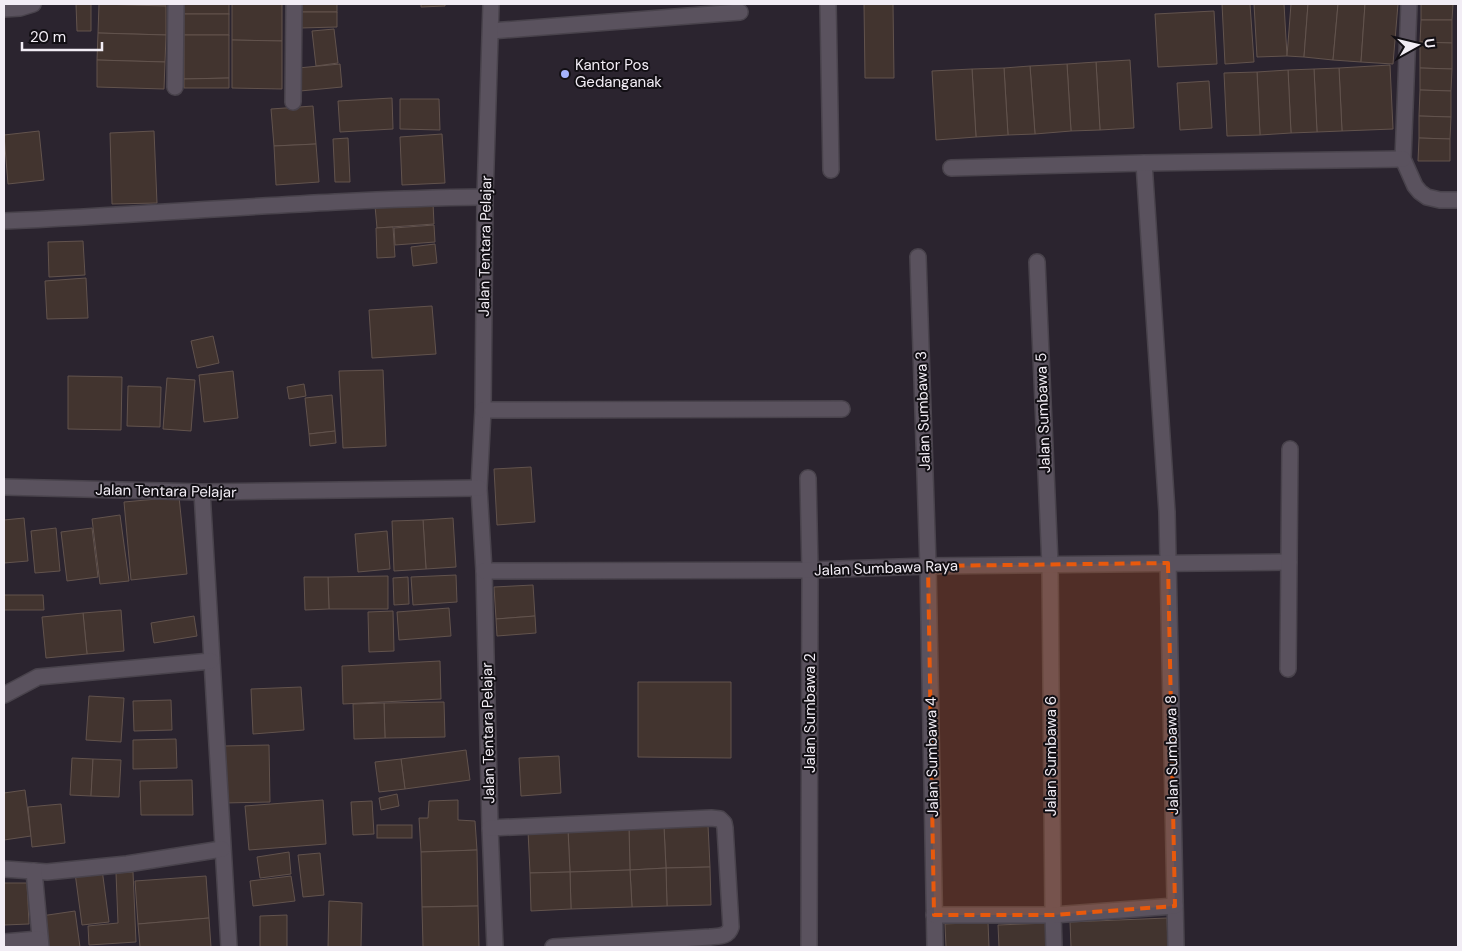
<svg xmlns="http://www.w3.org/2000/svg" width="1462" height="951" font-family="'DM Sans',sans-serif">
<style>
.building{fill:#42342f;stroke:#62534d}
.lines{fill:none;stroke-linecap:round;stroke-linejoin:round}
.lane-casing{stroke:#49434c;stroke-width:18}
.street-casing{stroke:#49434c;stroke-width:18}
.lane{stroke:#5a525e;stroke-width:15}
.street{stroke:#5a525e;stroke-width:15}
.marked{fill:#e8590c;fill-opacity:0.2;stroke:#e8590c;stroke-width:4;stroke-dasharray:10 6;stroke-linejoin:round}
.poi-dot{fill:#a4b2fc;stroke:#120f14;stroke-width:2}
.labels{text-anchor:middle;stroke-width:4;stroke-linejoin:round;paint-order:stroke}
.poi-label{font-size:15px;fill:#f2edf5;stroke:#120f14;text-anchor:start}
.street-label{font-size:15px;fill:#f2edf5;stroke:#120f14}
</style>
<rect width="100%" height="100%" fill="#2b242f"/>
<!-- building -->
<g class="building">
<polygon points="76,4 91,4 91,31 77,31"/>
<polygon points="99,4 166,4 166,6"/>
<polygon points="99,4 166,6 166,35 98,33"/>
<rect x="184" y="4" width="45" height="10"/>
<polygon points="232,4 282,4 282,41 232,40"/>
<rect x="300" y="4" width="37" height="8"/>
<polygon points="421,4 445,4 445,6 421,7"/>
<polygon points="864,4 893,4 894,78 865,78"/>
<polygon points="1222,4 1250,4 1254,62 1225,64"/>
<polygon points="1254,4 1284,4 1287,56 1257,57"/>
<polygon points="1291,4 1308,4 1304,57 1287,56"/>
<polygon points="1308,4 1338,4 1333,60 1304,57"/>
<polygon points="1338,4 1365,4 1361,62 1333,60"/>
<polygon points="1365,4 1398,4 1393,64 1361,62"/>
<polygon points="1421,4 1453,4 1452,20 1421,20"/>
<polygon points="1214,11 1217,64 1158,67 1155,14"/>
<polygon points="300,12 337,12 337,27 300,28"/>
<rect x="184" y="14" width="45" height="21"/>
<polygon points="1421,20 1452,20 1452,43 1420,42"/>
<polygon points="334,29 338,63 316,66 312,31"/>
<polygon points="98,33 166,35 165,62 97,60"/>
<polygon points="184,35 229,35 229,78 184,79"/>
<polygon points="232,40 282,41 282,89 232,88"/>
<polygon points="1420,42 1452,43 1452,69 1420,68"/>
<polygon points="97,60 165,62 164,89 97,87"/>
<polygon points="1130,60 1134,128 1100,130 1096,62"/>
<polygon points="1096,62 1100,130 1071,131 1067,64"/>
<polygon points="340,64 342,87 300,91 298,68"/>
<polygon points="1067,64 1071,131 1035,134 1030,66"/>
<polygon points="1390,65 1393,129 1342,131 1339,68"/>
<polygon points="1030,66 1035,134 1008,135 1004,68"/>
<polygon points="1004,68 1008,135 976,137 972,69"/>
<polygon points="1339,68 1342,131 1317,132 1314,69"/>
<polygon points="1420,68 1452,69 1451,91 1420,90"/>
<polygon points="972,69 976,137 936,140 932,71"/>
<polygon points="1314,69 1317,132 1291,133 1288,70"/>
<polygon points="1288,70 1291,133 1260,135 1257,72"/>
<polygon points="1257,72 1260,135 1227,136 1224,73"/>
<polygon points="229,78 229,88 184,88 184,79"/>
<polygon points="1209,81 1212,128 1180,130 1177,83"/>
<polygon points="1420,90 1451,91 1451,117 1419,116"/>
<polygon points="392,98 393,129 340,132 338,101"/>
<polygon points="400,99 439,99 440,130 400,129"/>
<polygon points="313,106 316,144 274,146 271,109"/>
<polygon points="1419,116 1451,117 1450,139 1419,138"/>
<polygon points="39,131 44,180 8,184 4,135"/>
<polygon points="154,131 157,203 112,204 110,133"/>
<polygon points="442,134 445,183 402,185 400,137"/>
<polygon points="348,138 350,182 335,182 333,139"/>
<polygon points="1419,138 1450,139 1450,161 1418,161"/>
<polygon points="316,144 319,182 276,185 274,146"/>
<polygon points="433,203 434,224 377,228 375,206"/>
<polygon points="434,225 435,242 395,245 394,228"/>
<polygon points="393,227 395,257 377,258 376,228"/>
<polygon points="83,241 85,275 49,277 48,242"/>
<polygon points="435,244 437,263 413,266 411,247"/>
<polygon points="86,278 88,318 47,319 45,281"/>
<polygon points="432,306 436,354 372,358 369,310"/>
<polygon points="213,336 219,363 197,368 191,341"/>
<polygon points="383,370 386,446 343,448 339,371"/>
<polygon points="233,371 238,418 204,422 199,375"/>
<polygon points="68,376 122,377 121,430 68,429"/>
<polygon points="167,378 195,380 191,431 163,429"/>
<polygon points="304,384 306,396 289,399 287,387"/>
<polygon points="128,386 161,387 160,427 127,426"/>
<polygon points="332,395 335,431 309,434 305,398"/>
<polygon points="335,431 336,443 310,446 309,434"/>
<polygon points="531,467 535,522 497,525 494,469"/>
<polygon points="179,497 187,574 131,580 124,502"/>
<polygon points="120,515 129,581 100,584 92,519"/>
<polygon points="24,518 28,561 4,563 4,520"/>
<polygon points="453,518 456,567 426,569 423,520"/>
<polygon points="423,520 426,569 394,571 392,521"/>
<polygon points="56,528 60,571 35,573 31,531"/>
<polygon points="92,528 98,577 67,581 61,532"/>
<polygon points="387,531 390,569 358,572 355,534"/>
<polygon points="456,575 457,602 413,605 411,577"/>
<polygon points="388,576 388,609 329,609 328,577"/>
<polygon points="304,577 328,577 329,609 305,610"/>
<polygon points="408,577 409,604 394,605 393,578"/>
<polygon points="533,585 535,616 496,619 494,587"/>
<polygon points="4,595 43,595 44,610 4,610"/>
<polygon points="449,608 451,636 399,640 397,612"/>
<polygon points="121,610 124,651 87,654 83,613"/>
<polygon points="393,611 394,651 369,652 368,612"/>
<polygon points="83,613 87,654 46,658 42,617"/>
<polygon points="194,616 197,636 154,643 151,623"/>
<polygon points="535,616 536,633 497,636 496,619"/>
<polygon points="440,661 441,699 343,704 342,666"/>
<polygon points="638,682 731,682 731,758 638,757"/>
<polygon points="301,687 304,730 253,734 251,689"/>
<polygon points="89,696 124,698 121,742 86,740"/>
<polygon points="171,700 172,730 134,731 133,701"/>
<polygon points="444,702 445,737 385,738 384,703"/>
<polygon points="384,703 385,738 354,739 353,704"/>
<polygon points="176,739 177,768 133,769 133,740"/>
<polygon points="269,745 270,802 224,803 223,746"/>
<polygon points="466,750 470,780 405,789 401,759"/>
<polygon points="559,756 561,793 521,796 519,758"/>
<polygon points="72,758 93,759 91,796 70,795"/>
<polygon points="93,759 121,760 119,797 91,796"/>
<polygon points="401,759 405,789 379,792 375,762"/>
<polygon points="192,780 193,815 141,815 140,781"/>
<polygon points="25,790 31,836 4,840 4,793"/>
<polygon points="397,794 399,806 381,810 379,798"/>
<polygon points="323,800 326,844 249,850 245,806"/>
<polygon points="458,800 458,820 475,821 477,850 421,852 419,818 428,818 429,801"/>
<polygon points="372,801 374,834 353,835 351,802"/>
<polygon points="61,804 65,843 32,847 28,807"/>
<rect x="377" y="825" width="35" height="13"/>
<polygon points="708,825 710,867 666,868 664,827"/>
<polygon points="664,827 666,868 630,870 629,828"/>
<polygon points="629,828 630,870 570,872 568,830"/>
<polygon points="568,830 570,872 530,873 528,831"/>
<polygon points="477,850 478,906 422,907 421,852"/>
<polygon points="289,852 291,874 260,878 257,857"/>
<polygon points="320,853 324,895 303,897 298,855"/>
<polygon points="710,867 711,905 667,906 666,868"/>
<polygon points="666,868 667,906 632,907 630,870"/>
<polygon points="102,869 109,922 82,925 75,873"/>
<polygon points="630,870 632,907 571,909 570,872"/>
<polygon points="133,872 136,942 89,945 88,926 118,923 116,873"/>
<polygon points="570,872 571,909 531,911 530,873"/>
<polygon points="206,876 209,918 138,924 135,881"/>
<polygon points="291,876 295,901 253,906 250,881"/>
<polygon points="4,883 27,883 29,924 4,925"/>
<polygon points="329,901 362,903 361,947 328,947"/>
<polygon points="478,906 479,947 423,947 422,907"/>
<polygon points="75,911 80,947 45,947 41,916"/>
<polygon points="287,915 287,947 260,947 260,916"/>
<polygon points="209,918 211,947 140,947 138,924"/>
<polygon points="1167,918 1168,947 1071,947 1070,922"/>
<polygon points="988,922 989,947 946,947 945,924"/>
<polygon points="1048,923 1049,947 999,947 998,925"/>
</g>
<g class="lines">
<!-- lane casing -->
<g class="lane-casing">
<polyline id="lane" points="491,31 740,12"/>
</g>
<!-- street casing -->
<g class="street-casing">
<g id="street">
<polyline points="491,4 485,197 483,410 479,488 484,571 490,828 495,947"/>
<polyline points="828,4 831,170"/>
<polyline points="1409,4 1403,159 1415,186 1420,192 1427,197 1440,200 1458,200"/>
<polyline points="4,9 20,8 33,4"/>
<polyline points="175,87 176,4"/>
<polyline points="293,102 294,4"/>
<polyline points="1144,163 1167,512 1176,947"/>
<polyline points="951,168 1144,163 1403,159"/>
<path d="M4,221C164,214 324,199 485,197"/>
<polyline points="918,257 928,566 935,947"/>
<polyline points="1037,262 1050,565 1053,915 1054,947"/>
<polyline points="483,410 842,409"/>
<polyline points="808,478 810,570 809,947"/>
<polyline points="4,487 202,492 479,488"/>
<polyline points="202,492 229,947"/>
<polyline points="484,571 810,570 928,566 1289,562"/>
<polyline points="1288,669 1290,449"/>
<polyline points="4,695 38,677 211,661"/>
<path d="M490,828L711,818L720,819L724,823L725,828L731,927C728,937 719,936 710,937L553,947"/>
<polyline points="4,869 47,872 127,864 222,849"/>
<polyline points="34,871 41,947"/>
<polyline points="934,915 1053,915 1175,906"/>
<polyline points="4,942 39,939"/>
</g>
</g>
<!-- lane -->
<use href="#lane" class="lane"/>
<!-- street -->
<use href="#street" class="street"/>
</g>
<!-- marked area -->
<path class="marked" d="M1168,563L1175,906L1053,915H934L928,566Z"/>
<!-- markers -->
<circle class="poi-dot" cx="565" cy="74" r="5"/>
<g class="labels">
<!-- poi labels -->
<g class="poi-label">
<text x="575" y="70">Kantor Pos<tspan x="575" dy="17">Gedanganak</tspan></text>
</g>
<!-- street labels -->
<g class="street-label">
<text transform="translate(485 246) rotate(-89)" y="5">Jalan Tentara Pelajar</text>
<text transform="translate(923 411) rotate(-92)" y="5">Jalan Sumbawa 3</text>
<text transform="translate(1043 413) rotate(-92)" y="5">Jalan Sumbawa 5</text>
<text transform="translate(166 491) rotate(1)" y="5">Jalan Tentara Pelajar</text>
<text transform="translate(886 568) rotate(-2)" y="5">Jalan Sumbawa Raya</text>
<text transform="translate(810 713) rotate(-90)" y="5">Jalan Sumbawa 2</text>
<text transform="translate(488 733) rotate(-91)" y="5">Jalan Tentara Pelajar</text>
<text transform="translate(1172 755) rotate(-91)" y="5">Jalan Sumbawa 8</text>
<text transform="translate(1051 756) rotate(-90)" y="5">Jalan Sumbawa 6</text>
<text transform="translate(932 757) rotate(-91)" y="5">Jalan Sumbawa 4</text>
</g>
</g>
<!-- border -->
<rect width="1462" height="951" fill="none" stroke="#f2edf5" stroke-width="10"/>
<!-- north arrow -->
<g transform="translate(1417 45) rotate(82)" stroke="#120f14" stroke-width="4" paint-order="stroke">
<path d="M0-4L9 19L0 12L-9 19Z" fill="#f2edf5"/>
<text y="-8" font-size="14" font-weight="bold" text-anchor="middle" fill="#f2edf5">U</text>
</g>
<!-- scale -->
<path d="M22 42v8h80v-8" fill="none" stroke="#f2edf5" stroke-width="2.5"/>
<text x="30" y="42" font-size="15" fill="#f2edf5" stroke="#120f14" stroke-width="4" paint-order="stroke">20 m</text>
</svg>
